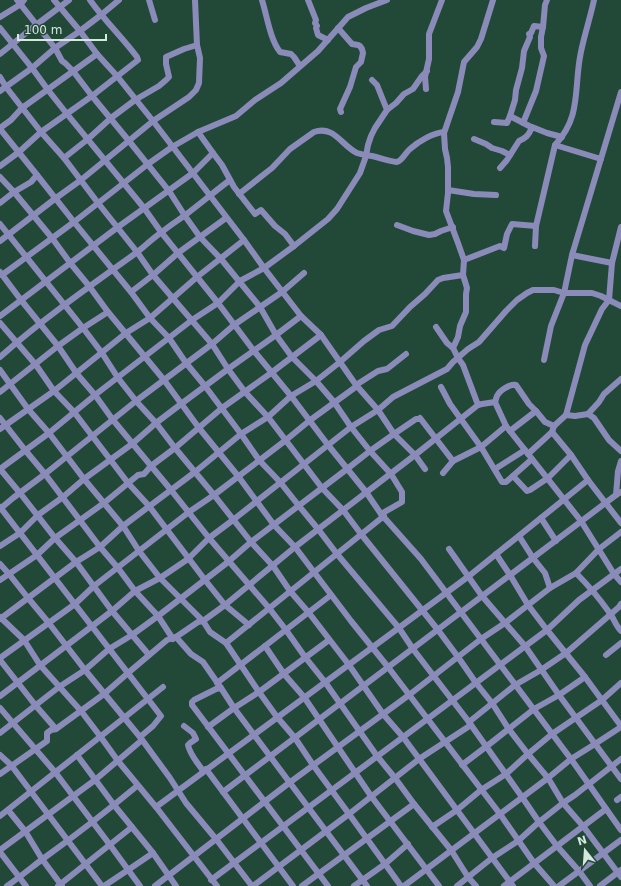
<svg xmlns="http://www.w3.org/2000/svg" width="621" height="886" font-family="'DejaVu Sans',sans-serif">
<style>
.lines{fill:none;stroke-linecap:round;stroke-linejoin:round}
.minor{stroke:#8b8bba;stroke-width:6}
</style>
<rect width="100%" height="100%" fill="#224938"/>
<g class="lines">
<!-- minor -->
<g class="minor">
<polyline points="17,0 55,48 62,61 65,63 73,71 92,96 129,141 169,191 185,216 200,237 221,259 260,307 276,335 292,357 316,381 334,402 351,427 370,451 391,474 402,492 402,502 381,514"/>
<polyline points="54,0 80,31 97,54 117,76 153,121 244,240 264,268 301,316 321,335 356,385 378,410 394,434 415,455 425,469"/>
<polyline points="149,0 155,20"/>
<path d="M262,0C267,16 270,39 280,52L291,54L294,57L300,66"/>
<polyline points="308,0 316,20 315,23 317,26 316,28 318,35 328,40"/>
<polyline points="0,17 21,4 24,0"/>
<polyline points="0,28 32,68 48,90 67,114 144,208 161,232 218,303 254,351 291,396 328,445 366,492 381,514 421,559 571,759 621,830"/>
<polyline points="338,28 352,44 358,45 360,46 362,49 363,53 361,62 356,67 350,87 340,109 341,112"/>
<polyline points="0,54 36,25 69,0"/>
<polyline points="0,77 6,87 41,132 64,158 98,203 137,252 153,275 212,344 228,369 245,392 268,417 322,488 343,510 361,534 438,630 458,657 476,683 492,703 508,728 528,754 548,778 563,803 583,826 621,877"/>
<polyline points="426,89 425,77 429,59 429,34 442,0"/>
<polyline points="0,91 32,68 55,48 80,31 101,15 119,0"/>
<polyline points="387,110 396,103 404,94 413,89 422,76 427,71"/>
<polyline points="510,116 515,100 516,90 522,68 524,51 530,37 529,34 531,33 534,26 543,27"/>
<polyline points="494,122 507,123 510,116 533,128"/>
<polyline points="523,123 536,91 544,56 541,48 541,37 543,27 545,5 547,0"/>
<polyline points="0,128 11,120 22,108 97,54"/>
<polyline points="0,129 37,175 74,222 131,292 150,318 169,338 186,363 205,386 241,434 259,460 280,482 299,506 318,529 337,554 399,628 413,649 469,722"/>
<polyline points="198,132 213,153 222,165 234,187 255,214 261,210 275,226 285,234 294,246"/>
<polyline points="474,139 486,144 492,148 502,151 510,155"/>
<polyline points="555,145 601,159"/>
<polyline points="64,158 88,139 111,118 135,100 159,86 166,80 169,77 166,64 166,57 184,49 197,45"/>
<path d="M0,166L19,152L41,132L92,96L138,60L137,57C122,37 104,20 90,0"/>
<path d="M500,168L507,160L519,141C526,138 529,135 532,127L547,133L562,137"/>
<polyline points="0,177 14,192 52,238 71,264 89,286 108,312 164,380 199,428 238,476 274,525 295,547 351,621 388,667 500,814 534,863 554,886"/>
<polyline points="448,190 474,194 496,195"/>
<path d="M239,194L272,168L290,149L314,132C334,125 342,146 357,153C362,155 367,155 372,156C381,158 388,161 397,162C403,160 405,153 410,149C419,141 433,133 444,132"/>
<polyline points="0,203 14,192 31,182 37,175"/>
<polyline points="0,224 83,328 102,353 118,378 136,401 156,423 175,448 214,495 251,542 273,566 290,591 309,613 349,665 383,714 403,737 437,783 513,886"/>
<polyline points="397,225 413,231 429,235 435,234 441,231 453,227"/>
<polyline points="0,241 56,198 81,180 153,121 189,97 196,90 199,83 200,58 197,45 195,0"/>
<path d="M535,246L536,226L555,145C581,117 574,91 580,57C583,39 590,19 594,0"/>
<polyline points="572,255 612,263"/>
<polyline points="464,260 500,246 504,248 507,234 512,224 536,226"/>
<polyline points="0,272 21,300 58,346 77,374 95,395 113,420 171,490 209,538 269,608 286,630 305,657 325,682 377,756 395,778 414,804 451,850 468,877 476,886"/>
<polyline points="2,275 74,222 148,164 172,147 198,132 236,116 255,100 281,83 318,51 348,17 366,8 387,0"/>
<polyline points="131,292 153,275 178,253 226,218"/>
<polyline points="0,316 118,227 193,173 213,153"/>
<polyline points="0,323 36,365 54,391 74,412 128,483 149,506 205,580 225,605 249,625"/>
<polyline points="436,327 447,343 453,348 458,358 463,365 478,405"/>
<polyline points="453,348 458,337 460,326 466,312 466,294 467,288 463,275 464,260 458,243 446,211 448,193 448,167 447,158 445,149 444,133 458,92 464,62 477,47 481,39 493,0"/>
<path d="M0,357C43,319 90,286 136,253C145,246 153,238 162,232C169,226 177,221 184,216C200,204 214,192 230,180"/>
<polyline points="544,360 551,326 564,293 572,255 621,92"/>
<polyline points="0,370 28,409 49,433 84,479 123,526 139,551 160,578 203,621 210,632 226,643 259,692 277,717 295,738 313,765 349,814 401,886"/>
<polyline points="356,385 378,371 387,369 406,354"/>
<polyline points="441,387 450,404 481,447 502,482 506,482 532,459"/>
<polyline points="0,392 58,346 83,328 108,312"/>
<polyline points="588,414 594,418 609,440 621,451"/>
<polyline points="566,415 585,345 602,309 609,300 612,263 621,227"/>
<polyline points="0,418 25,450 45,474 100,547 118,568 135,591 158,616 173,639"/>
<path d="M554,426L545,422L536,411L529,404L516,385C510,384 500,390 497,396C496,398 496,400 495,402L506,426L581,521L614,574L621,582"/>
<polyline points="0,429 54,391 126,333 150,318 197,277 244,240"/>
<polyline points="510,431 536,411"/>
<polyline points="552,432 571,455 588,480 621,523"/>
<polyline points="528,454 552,432 554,426 566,415 575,416 588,414 599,402 604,394 621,379"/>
<polyline points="0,469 49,433 95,395 192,320 218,303 240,281 264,268 294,246 328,219 337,209 360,173 366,156 368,145 371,136 375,128 387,110 377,85 372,80"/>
<polyline points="0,469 20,493 55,538 76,562 112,611 149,655"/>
<polyline points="495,469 525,450"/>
<polyline points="443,473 453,461 481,447 506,426"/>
<polyline points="513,476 527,491 530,490 548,478 571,455"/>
<polyline points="616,495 618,471 621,461"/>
<polyline points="0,507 161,716 153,726 140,737"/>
<polyline points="0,509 13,498 45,474 136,401 212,344 234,325 282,292 304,273"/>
<polyline points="541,518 556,541"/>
<polyline points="519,536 533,558 545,573 550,588"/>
<polyline points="0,546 20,533 38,515 63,497 84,479 132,444 156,423 181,404 228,369 276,335 301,316"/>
<polyline points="449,549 482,596 525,646 559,695 621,779"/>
<polyline points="496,554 510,575 528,605 547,630 585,677 621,726"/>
<polyline points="0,564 9,574 28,598 48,622 85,670 140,737 170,778 186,803 216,839 252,886"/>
<path d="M576,573C588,585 599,598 609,612C614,618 615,625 621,631"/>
<polyline points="0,580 37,555 55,538 104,503 138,475 144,474 151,466 175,448 222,408 271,373 321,335"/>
<polyline points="0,617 24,640 40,665 81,711 100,736 118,761 156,807 217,886"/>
<polyline points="0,619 76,562 100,547 123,526 195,472 241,434 268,417 291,396 316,381 340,362 364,341 379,330 392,326 410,307 425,294 438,280 443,278 463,275"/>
<polyline points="176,637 191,654 203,662 221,688 234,708 367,886"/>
<polyline points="226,643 384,516"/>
<polyline points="265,646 284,674 304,697 371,796 439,886"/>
<polyline points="606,655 621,643"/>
<polyline points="0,658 75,604 94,586 189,512 214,495 286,440 309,421 357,386"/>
<polyline points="0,660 36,706 56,729"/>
<polyline points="217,683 331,595"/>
<polyline points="221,688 216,689 194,700 192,702 192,705 328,886"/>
<polyline points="0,696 112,611 135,591 160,578 188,559 209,538 233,520 304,464 351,427 378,410 393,397 447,369 453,362 468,349 479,342 506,311 517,300 527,293 533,290 554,290 564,293 592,293 601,296 621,306"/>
<polyline points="0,708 55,772 110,845 140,886"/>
<polyline points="471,725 522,797 539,822 557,846 579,871 590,886"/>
<path d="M184,726L193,733L196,739L190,743L188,745C190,755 198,763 203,771"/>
<polyline points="208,727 234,708 259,692 329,640"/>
<polyline points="0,733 59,687 85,670 109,649 132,635 158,616 228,562 251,542 347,469 370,451 394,434 416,419 419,419 420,418 453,461"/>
<polyline points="0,755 11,765 102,886"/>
<polyline points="77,755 114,805 153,853 176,886"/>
<polyline points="462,765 487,746 534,709 559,695 585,677"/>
<polyline points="206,769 293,886"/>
<polyline points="0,774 47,741 47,733 51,730 56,729 104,694 128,673 167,640 176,637 198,622 203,621 225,605 295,547 415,455 478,405 482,404 495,402"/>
<polyline points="223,792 616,495 621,492"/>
<polyline points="617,800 621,797"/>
<polyline points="156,807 469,576 588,480"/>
<polyline points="8,810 25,831 42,859 62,886"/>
<polyline points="0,816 163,687"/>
<polyline points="432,827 457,810 481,790 506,774 528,754 552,734 602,700 621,683"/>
<polyline points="0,850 95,780 142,740"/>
<polyline points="0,852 26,886"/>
<polyline points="211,880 547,630 579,600 621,569"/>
<path d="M7,886C20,877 32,867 44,858C76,835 107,811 137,786"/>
<polyline points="58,886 132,827"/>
<polyline points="104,886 128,870 153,853"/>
<polyline points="155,886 289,783 409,695 481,639 505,623 550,588 576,573 599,549 621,532"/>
<polyline points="253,886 349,814 419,759 471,725 469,722 515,685 541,670 566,653 619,607 621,604"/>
<polyline points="302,886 414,804"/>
<polyline points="354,886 385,864 408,844"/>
<polyline points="404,886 548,778 571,759 595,744 621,727"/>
<polyline points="457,886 492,858 518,841 539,822 563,803 575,795 621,759"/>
<polyline points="504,886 606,809"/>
<polyline points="559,886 621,840"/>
<polyline points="600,886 621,870"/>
</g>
</g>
<!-- north arrow -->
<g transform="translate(585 850) rotate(343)" stroke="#224938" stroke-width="3" paint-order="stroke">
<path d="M0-3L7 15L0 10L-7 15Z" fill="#d4e9de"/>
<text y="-6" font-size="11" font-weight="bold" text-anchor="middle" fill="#d4e9de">N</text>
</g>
<!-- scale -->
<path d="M18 34v6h88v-6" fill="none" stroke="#d4e9de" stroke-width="2"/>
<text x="24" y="34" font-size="12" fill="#d4e9de" stroke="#224938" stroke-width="3" paint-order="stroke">100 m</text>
</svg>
